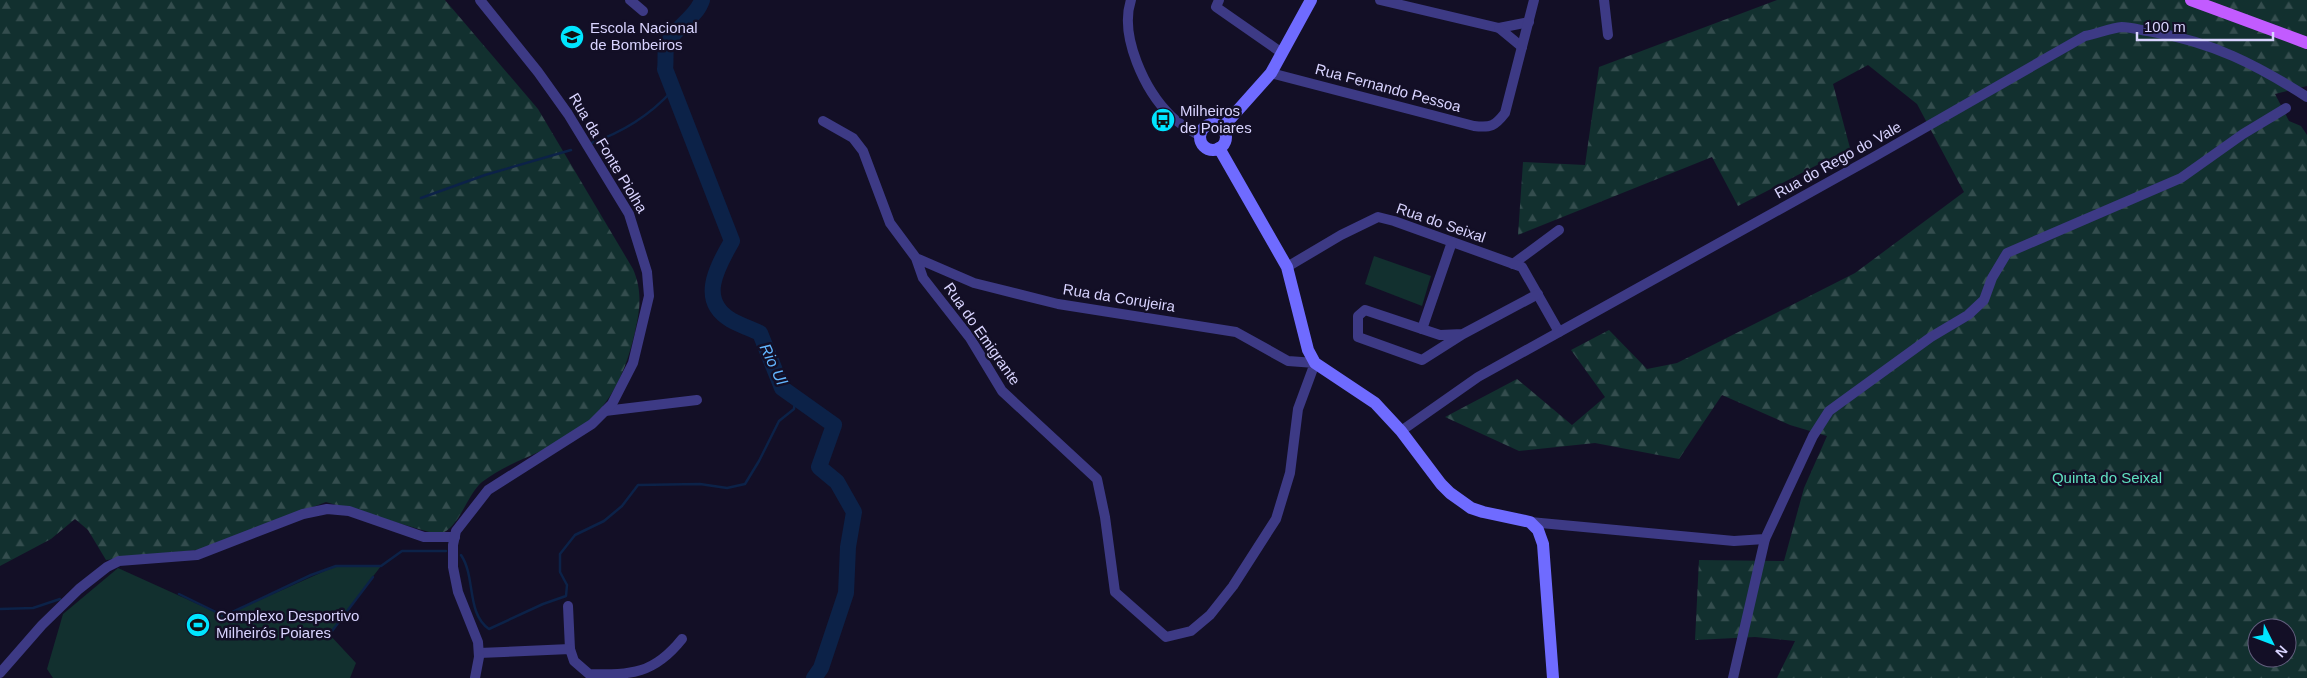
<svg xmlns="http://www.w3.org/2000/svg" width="2307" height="678" font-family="Helvetica,sans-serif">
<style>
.forest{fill:url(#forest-firs);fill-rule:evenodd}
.pitch{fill:#12302f}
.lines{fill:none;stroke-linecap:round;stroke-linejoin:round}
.stream{stroke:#0c2248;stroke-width:2.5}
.river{stroke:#0c2248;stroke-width:16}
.street{stroke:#3d3a85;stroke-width:10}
.secondary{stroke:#6f6bff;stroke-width:12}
.primary{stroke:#c25bff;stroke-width:12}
.labels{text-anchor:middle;stroke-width:5;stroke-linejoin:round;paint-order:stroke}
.poi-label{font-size:15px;fill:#d9d4ff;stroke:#130f26;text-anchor:start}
.street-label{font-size:15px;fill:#d9d4ff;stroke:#130f26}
.park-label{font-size:15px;fill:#5fe0c0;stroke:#130f26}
.water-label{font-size:16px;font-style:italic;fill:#62b6ff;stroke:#130f26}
</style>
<defs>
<pattern id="forest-firs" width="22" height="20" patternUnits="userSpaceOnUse" patternTransform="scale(1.25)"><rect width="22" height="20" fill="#12302f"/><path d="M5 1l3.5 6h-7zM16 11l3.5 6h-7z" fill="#344d4e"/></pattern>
</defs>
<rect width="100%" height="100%" fill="#130f26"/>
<!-- forest -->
<g class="forest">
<path d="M0,0H445L538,109L633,269C644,294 639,315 633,340C620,391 598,423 550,447C526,458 503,466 482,482C466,495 458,534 436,534L326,502L205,549L106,560L88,530L75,519L51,539L0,566Z"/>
<path d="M1777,0H2307V86L2275,94L2289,121L2301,126L2307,135V678H1777L1795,641L1755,637L1695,640L1699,560L1784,561L1804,488L1827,436L1790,425L1722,395L1679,459L1595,443L1519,451L1445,417L1517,379L1572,425L1605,397L1571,350L1609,330L1647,369L1677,363L1855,273L1964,192L1917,104L1868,65L1833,84L1850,148L1738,206L1712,157L1518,235L1523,162L1585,165L1599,67ZM2257,628H2287V658H2257Z"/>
</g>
<!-- pitch -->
<g class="pitch">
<polygon points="1374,256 1431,276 1422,306 1365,284"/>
<polygon points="336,566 381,566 329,634 356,663 350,678 53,678 47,669 63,614 118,568 224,616"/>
</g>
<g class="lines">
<!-- stream -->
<g class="stream">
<path d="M589,144C623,132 649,116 673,90"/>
<polyline points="421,198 485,175 571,150"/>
<path d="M461,555C476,577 466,613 489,629L543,604L566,596L567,585L560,572V554L575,535L604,521L622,506L638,485L700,484L727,488L745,484L759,461L779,421L794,409L795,397"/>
<polyline points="179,594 224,616 311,575 336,566 381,566 402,551 446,551"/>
<polyline points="0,609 33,608 60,599"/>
<polyline points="329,635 373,577"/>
</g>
<!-- river -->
<path class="river" d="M702,0C696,19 672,28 666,48C665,54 666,63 665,69L732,241C718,266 697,300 731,320C740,325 751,329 760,333L782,388L834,425L819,467L837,482L854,512L848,547L846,593L821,668L814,678"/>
<!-- street -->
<g class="street">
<polyline points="630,0 643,11"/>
<path d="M1131,0C1119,36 1145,91 1171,116C1179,124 1190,130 1200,136"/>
<polyline points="1219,0 1216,7 1282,53"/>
<polyline points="1380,0 1499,28 1529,22"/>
<polyline points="1604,0 1608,35"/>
<polyline points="1499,28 1522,47"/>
<path d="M1271,73L1474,126C1491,128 1495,126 1505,113L1534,0"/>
<polyline points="823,121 853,138 863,151 890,223 916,258 923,278 970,338 1002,391 1097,479 1105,517 1115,592 1166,637 1191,631 1210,615 1233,586 1276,519 1290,473 1298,409 1315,363 1288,361 1236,332 1058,304 974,283 916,258"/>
<polyline points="1513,264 1559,230"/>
<polyline points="1287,267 1341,235 1378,217 1394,221 1522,267 1559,332"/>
<polyline points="1422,329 1452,242"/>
<polyline points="1463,334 1422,360 1358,337 1358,316 1365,310 1440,335 1463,334 1538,294"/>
<polyline points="605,411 697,400"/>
<path d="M1401,431L1478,377L1872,158L2085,36C2097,34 2110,28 2122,27C2132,27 2143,31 2153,32C2212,42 2257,65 2307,97"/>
<polyline points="1530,522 1734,541 1765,539 1813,436 1829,411 1931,337 1968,315 1984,300 1992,278 2007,253 2181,178 2243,134 2286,108"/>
<polyline points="568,606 570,649"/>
<path d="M479,653L570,649L574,661L589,674C632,675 654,674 682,639"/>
<polyline points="0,673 42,625 79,589 107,567 119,561 197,555 303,514 327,509 349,511 424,537 455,537"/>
<polyline points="475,678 479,657 478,642 458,592 453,567 453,545 456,531 488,490 592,424 612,404 633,363 649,296 647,272 629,214 568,114 538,72 480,0"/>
<polyline points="1733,678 1765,539"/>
</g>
<!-- secondary -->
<g class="secondary">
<circle cx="1213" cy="137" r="13"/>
<polyline points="1222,128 1271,73 1311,0"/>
<polyline points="1219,148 1287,267 1308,350 1315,363 1375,403 1401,431 1441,484 1450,493 1471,508 1483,512 1530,522 1538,530 1543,544 1553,678"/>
</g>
<!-- primary -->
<polyline class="primary" points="2191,0 2307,43"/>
</g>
<!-- icons -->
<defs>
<g id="school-disc" transform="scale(1.25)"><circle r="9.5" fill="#00e5ff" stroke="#130f26"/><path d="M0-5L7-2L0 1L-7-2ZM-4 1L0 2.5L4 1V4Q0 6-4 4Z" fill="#111"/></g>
<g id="bus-disc" transform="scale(1.25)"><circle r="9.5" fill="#00e5ff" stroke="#130f26"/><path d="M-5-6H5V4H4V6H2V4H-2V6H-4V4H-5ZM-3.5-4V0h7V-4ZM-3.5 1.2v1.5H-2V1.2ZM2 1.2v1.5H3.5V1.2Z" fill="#111"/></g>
<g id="stadium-disc" transform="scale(1.25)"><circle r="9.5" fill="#00e5ff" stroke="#130f26"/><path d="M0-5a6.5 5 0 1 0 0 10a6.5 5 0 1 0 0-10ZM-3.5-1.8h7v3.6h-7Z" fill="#111"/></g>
</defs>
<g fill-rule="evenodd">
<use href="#school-disc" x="572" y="37"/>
<use href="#bus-disc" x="1163" y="120"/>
<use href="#stadium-disc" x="198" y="625"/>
</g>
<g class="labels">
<!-- poi labels -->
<g class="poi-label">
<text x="590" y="33">Escola Nacional<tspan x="590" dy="17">de Bombeiros</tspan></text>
<text x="1180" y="116">Milheiros<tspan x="1180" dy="17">de Poiares</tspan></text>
<text x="216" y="621">Complexo Desportivo<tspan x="216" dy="17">Milheirós Poiares</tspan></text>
</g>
<!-- street labels -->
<g class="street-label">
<text transform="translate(1388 88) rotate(15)" y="5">Rua Fernando Pessoa</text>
<text transform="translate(608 153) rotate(59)" y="5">Rua da Fonte Piolha</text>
<text transform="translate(1838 160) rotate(-29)" y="5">Rua do Rego do Vale</text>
<text transform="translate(1441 223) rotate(19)" y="5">Rua do Seixal</text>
<text transform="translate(1119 298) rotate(9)" y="5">Rua da Corujeira</text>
<text transform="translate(982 334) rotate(55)" y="5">Rua do Emigrante</text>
</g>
<!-- park labels -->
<g class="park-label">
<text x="2107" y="483">Quinta do Seixal</text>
</g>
<!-- water labels -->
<g class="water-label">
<text transform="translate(774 364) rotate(65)" y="6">Rio Ul</text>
</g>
</g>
<!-- north arrow -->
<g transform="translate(2272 643) rotate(132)"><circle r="24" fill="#130f26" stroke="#625e7d"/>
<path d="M0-4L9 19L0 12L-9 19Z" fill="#00e5ff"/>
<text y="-8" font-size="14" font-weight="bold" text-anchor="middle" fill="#d9d4ff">N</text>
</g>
<!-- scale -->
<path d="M2137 32v8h136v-8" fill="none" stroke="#d9d4ff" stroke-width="2.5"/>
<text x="2144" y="32" font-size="15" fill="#d9d4ff" stroke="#130f26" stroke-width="4" paint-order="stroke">100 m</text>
</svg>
